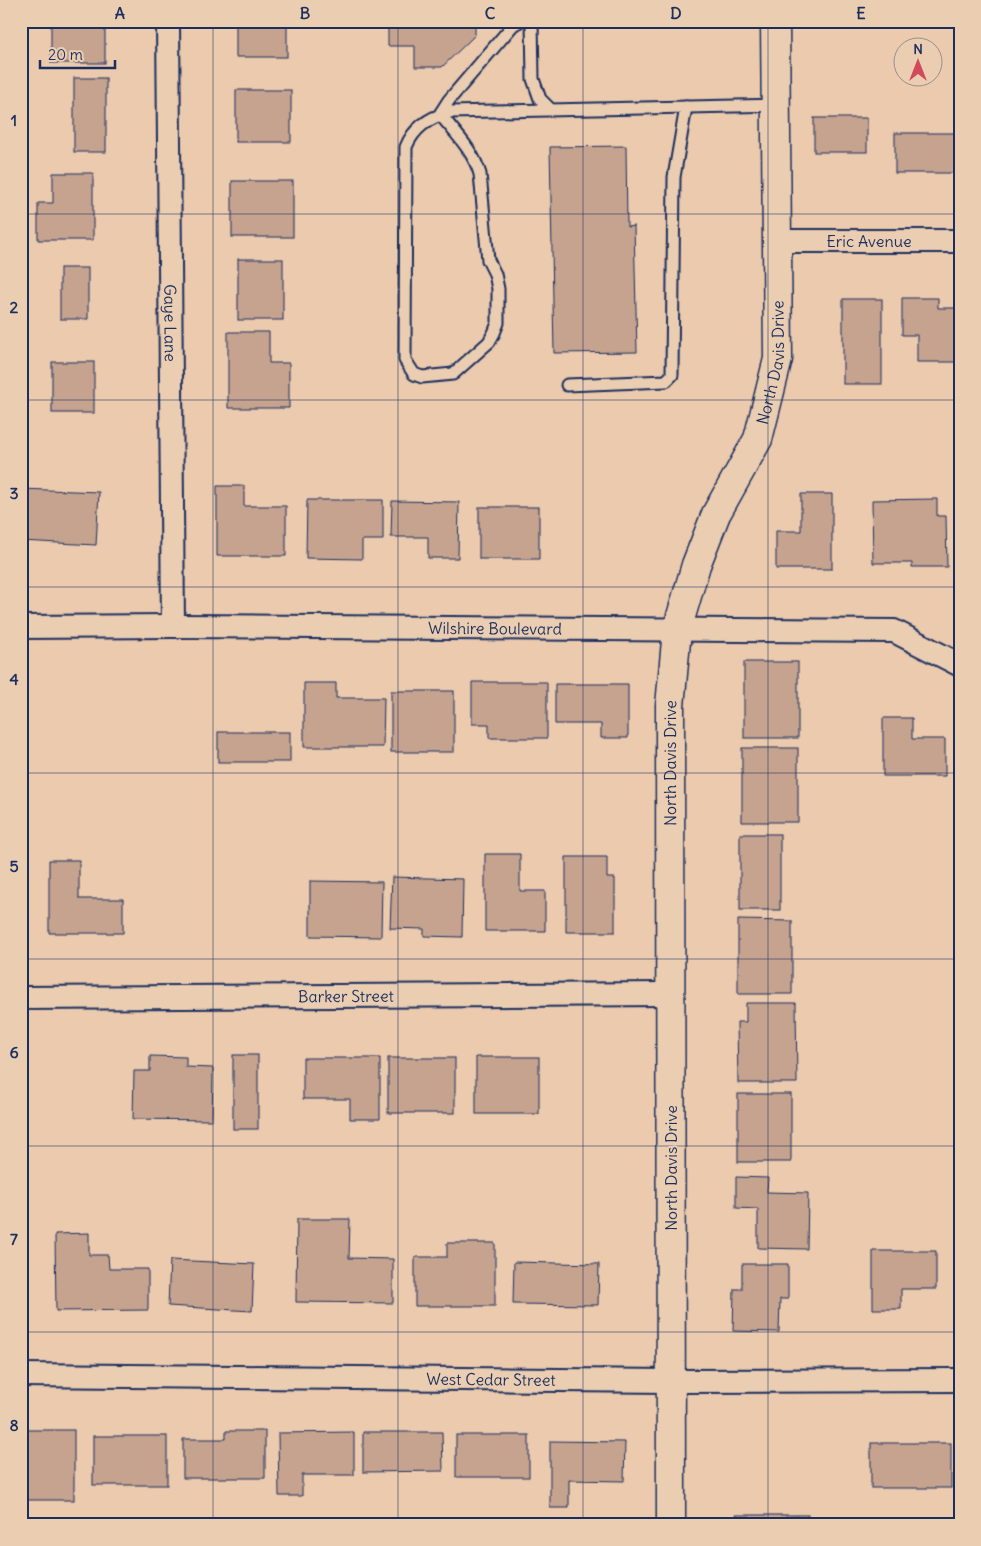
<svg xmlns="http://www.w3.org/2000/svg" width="981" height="1546" font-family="Delius,sans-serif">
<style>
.building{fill:#c5a38f;stroke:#1b2f5e}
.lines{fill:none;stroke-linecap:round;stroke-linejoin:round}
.service-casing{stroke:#1b2f5e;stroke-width:15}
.minor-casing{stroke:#1b2f5e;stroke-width:26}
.tertiary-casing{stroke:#1b2f5e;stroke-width:31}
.service{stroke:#ebceb2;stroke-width:11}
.minor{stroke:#ebceb2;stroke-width:22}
.tertiary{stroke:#ebceb2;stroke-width:28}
.grid{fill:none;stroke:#1b2f5e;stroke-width:1;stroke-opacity:0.55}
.labels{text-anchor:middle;stroke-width:4;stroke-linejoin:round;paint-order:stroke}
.street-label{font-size:16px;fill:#1b2f5e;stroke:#ebceb2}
.neatline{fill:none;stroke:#1b2f5e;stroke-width:2}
.grid-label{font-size:16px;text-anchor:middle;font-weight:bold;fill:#1b2f5e}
</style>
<rect width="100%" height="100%" fill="#ebcaad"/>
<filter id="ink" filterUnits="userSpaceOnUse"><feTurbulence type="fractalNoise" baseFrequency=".02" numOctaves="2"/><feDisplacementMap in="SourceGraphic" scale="10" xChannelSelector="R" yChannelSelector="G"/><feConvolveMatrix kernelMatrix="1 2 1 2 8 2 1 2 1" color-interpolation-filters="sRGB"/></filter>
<g filter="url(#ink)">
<!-- building -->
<g class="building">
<rect x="51" y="21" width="54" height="42"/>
<rect x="236" y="21" width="51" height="36"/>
<polygon points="385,21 475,21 475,35 442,67 415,67 415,46 388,46 388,21"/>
<rect x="74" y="78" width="32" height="74"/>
<rect x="236" y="90" width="55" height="52"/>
<rect x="814" y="118" width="53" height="34"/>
<rect x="895" y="133" width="61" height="40"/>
<polygon points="626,146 627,227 634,226 637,352 554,353 550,147"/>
<polygon points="53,173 93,173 93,240 38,240 38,203 53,203"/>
<rect x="232" y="181" width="61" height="56"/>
<rect x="238" y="259" width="45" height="61"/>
<rect x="60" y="268" width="28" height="51"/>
<polygon points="902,298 938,298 938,308 960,308 960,362 917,362 917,335 902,335"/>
<rect x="843" y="299" width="39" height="85"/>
<polygon points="228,332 269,332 269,363 289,363 289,408 228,408"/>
<rect x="52" y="362" width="42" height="51"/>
<polygon points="217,486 244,486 244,506 286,506 286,556 217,556"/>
<polygon points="21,489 99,492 96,545 21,541"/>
<polygon points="801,494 832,494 832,569 776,569 776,531 801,531"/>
<polygon points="937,499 937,516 946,516 947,567 912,567 912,563 873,563 872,500"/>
<polygon points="307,500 383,500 383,540 362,540 362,559 306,558"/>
<polygon points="392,501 459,502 458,558 428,558 428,537 391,537"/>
<rect x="479" y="507" width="60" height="52"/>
<rect x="744" y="662" width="54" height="76"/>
<polygon points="472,682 547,682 547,738 489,738 489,724 472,724"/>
<polygon points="304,683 336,683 336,698 384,698 383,747 304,747"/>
<polygon points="555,684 628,684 628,738 601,738 601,724 555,724"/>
<rect x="391" y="691" width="63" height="61"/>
<polygon points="883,718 912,718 912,739 945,739 945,776 883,776"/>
<rect x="218" y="732" width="72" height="30"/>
<rect x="742" y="748" width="56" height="74"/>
<rect x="740" y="834" width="40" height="76"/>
<polygon points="485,854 520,854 520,891 545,891 545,931 485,931"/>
<polygon points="566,857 607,857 607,878 615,878 615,932 566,932"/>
<polygon points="49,860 79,860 79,899 123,899 123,933 49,933"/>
<polygon points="392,877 463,879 462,937 424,936 424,929 390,928"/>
<polygon points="310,881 382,882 381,937 310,936"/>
<polygon points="738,920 792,921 792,994 738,994"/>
<polygon points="746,1003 796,1003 797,1083 738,1083 737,1022 746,1022"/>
<rect x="233" y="1055" width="25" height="74"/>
<polygon points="150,1056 186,1057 186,1067 213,1068 212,1120 133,1119 134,1071 150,1071"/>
<rect x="476" y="1057" width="63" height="57"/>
<polygon points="303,1058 380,1058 380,1119 350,1119 350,1099 303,1099"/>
<rect x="388" y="1058" width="67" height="55"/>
<rect x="738" y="1094" width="53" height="68"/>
<polygon points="736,1177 768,1178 767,1192 808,1193 807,1249 758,1248 758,1209 736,1208"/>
<polygon points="297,1219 350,1219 349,1258 393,1259 393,1303 296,1302"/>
<polygon points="89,1233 89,1255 108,1255 109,1269 148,1269 148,1310 56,1311 55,1234"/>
<polygon points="447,1243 495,1243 495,1306 415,1306 415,1257 447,1257"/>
<polygon points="873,1251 936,1251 936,1289 901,1289 901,1309 873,1309"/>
<polygon points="170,1260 254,1264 252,1311 168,1306"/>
<polygon points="514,1262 599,1264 598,1305 513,1304"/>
<polygon points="742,1264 788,1264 788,1299 780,1299 779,1332 733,1331 734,1289 742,1289"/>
<rect x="21" y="1430" width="53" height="70"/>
<polygon points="226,1431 265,1431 265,1478 183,1478 183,1439 226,1439"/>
<polygon points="354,1432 354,1475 302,1475 302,1496 279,1496 278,1433"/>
<polygon points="363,1432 442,1432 443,1471 363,1472"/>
<rect x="456" y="1435" width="73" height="42"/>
<rect x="93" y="1436" width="74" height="49"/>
<polygon points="550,1441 625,1442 624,1481 569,1480 569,1508 550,1508"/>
<rect x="871" y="1443" width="80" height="45"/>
<rect x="736" y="1515" width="72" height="10"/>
</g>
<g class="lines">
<!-- service casing -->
<g class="service-casing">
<g id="service">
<path d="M520,21L513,25L449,100L440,114C455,133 473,150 480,174L488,260L495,274L498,289V323L494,333L489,342L453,374L422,377L414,374L405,360L406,147C414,127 430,117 450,112L776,105"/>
<polyline points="532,21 533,79 540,99 550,109"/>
<polyline points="567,385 666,381 672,375 674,177 686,107"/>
</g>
</g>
<!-- minor casing -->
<g class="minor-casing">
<g id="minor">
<path id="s1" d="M168,21L173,626"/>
<path id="s2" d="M778,241H960"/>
<path id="s3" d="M21,627L173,626L894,631L960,665"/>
<path id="s4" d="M21,998L671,994"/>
<path id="s5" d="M21,1375L672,1381L960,1380"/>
</g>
</g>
<!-- tertiary casing -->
<g class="tertiary-casing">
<g id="tertiary">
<path id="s6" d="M671,1525L670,706L677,630L696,565L716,514L758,439L778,359L775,21"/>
</g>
</g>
<!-- service -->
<use href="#service" class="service"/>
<!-- minor -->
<use href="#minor" class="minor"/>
<!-- tertiary -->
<use href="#tertiary" class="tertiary"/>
</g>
</g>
<!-- grid -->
<path class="grid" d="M213,21V1525M398,21V1525M583,21V1525M768,21V1525M21,214H960M21,400H960M21,587H960M21,773H960M21,959H960M21,1146H960M21,1332H960"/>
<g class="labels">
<!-- street labels -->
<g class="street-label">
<text dy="6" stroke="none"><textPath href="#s2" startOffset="91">Eric Avenue</textPath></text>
<text dy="6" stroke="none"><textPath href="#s1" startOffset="302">Gaye Lane</textPath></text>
<text dy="6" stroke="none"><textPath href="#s6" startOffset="1182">North Davis Drive</textPath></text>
<text dy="6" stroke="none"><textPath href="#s3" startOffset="474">Wilshire Boulevard</textPath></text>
<text dy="6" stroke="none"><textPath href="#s6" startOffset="762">North Davis Drive</textPath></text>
<text dy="6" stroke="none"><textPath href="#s4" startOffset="325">Barker Street</textPath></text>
<text transform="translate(671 1168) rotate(-90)" y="6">North Davis Drive</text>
<text dy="6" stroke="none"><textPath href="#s5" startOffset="470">West Cedar Street</textPath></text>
</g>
</g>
<!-- margin -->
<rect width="981" height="1546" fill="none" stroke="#ebceb2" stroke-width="55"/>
<!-- north arrow -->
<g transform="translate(918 62)"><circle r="24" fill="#ebceb2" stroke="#988e90"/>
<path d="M0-4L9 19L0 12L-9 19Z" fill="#d1495b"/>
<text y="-8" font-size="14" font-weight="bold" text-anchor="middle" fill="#1b2f5e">N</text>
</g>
<!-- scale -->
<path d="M40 60v8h75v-8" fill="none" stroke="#1b2f5e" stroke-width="2.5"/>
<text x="48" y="60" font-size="15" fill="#1b2f5e" stroke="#ebceb2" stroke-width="4" paint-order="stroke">20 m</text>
<rect x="28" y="28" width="926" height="1490" class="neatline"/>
<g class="grid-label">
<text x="120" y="19">A</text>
<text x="305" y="19">B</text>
<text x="490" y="19">C</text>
<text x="676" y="19">D</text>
<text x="861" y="19">E</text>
<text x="14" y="126">1</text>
<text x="14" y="313">2</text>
<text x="14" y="499">3</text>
<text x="14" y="685">4</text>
<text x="14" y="872">5</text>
<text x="14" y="1058">6</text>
<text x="14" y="1245">7</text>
<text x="14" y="1431">8</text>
</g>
</svg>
